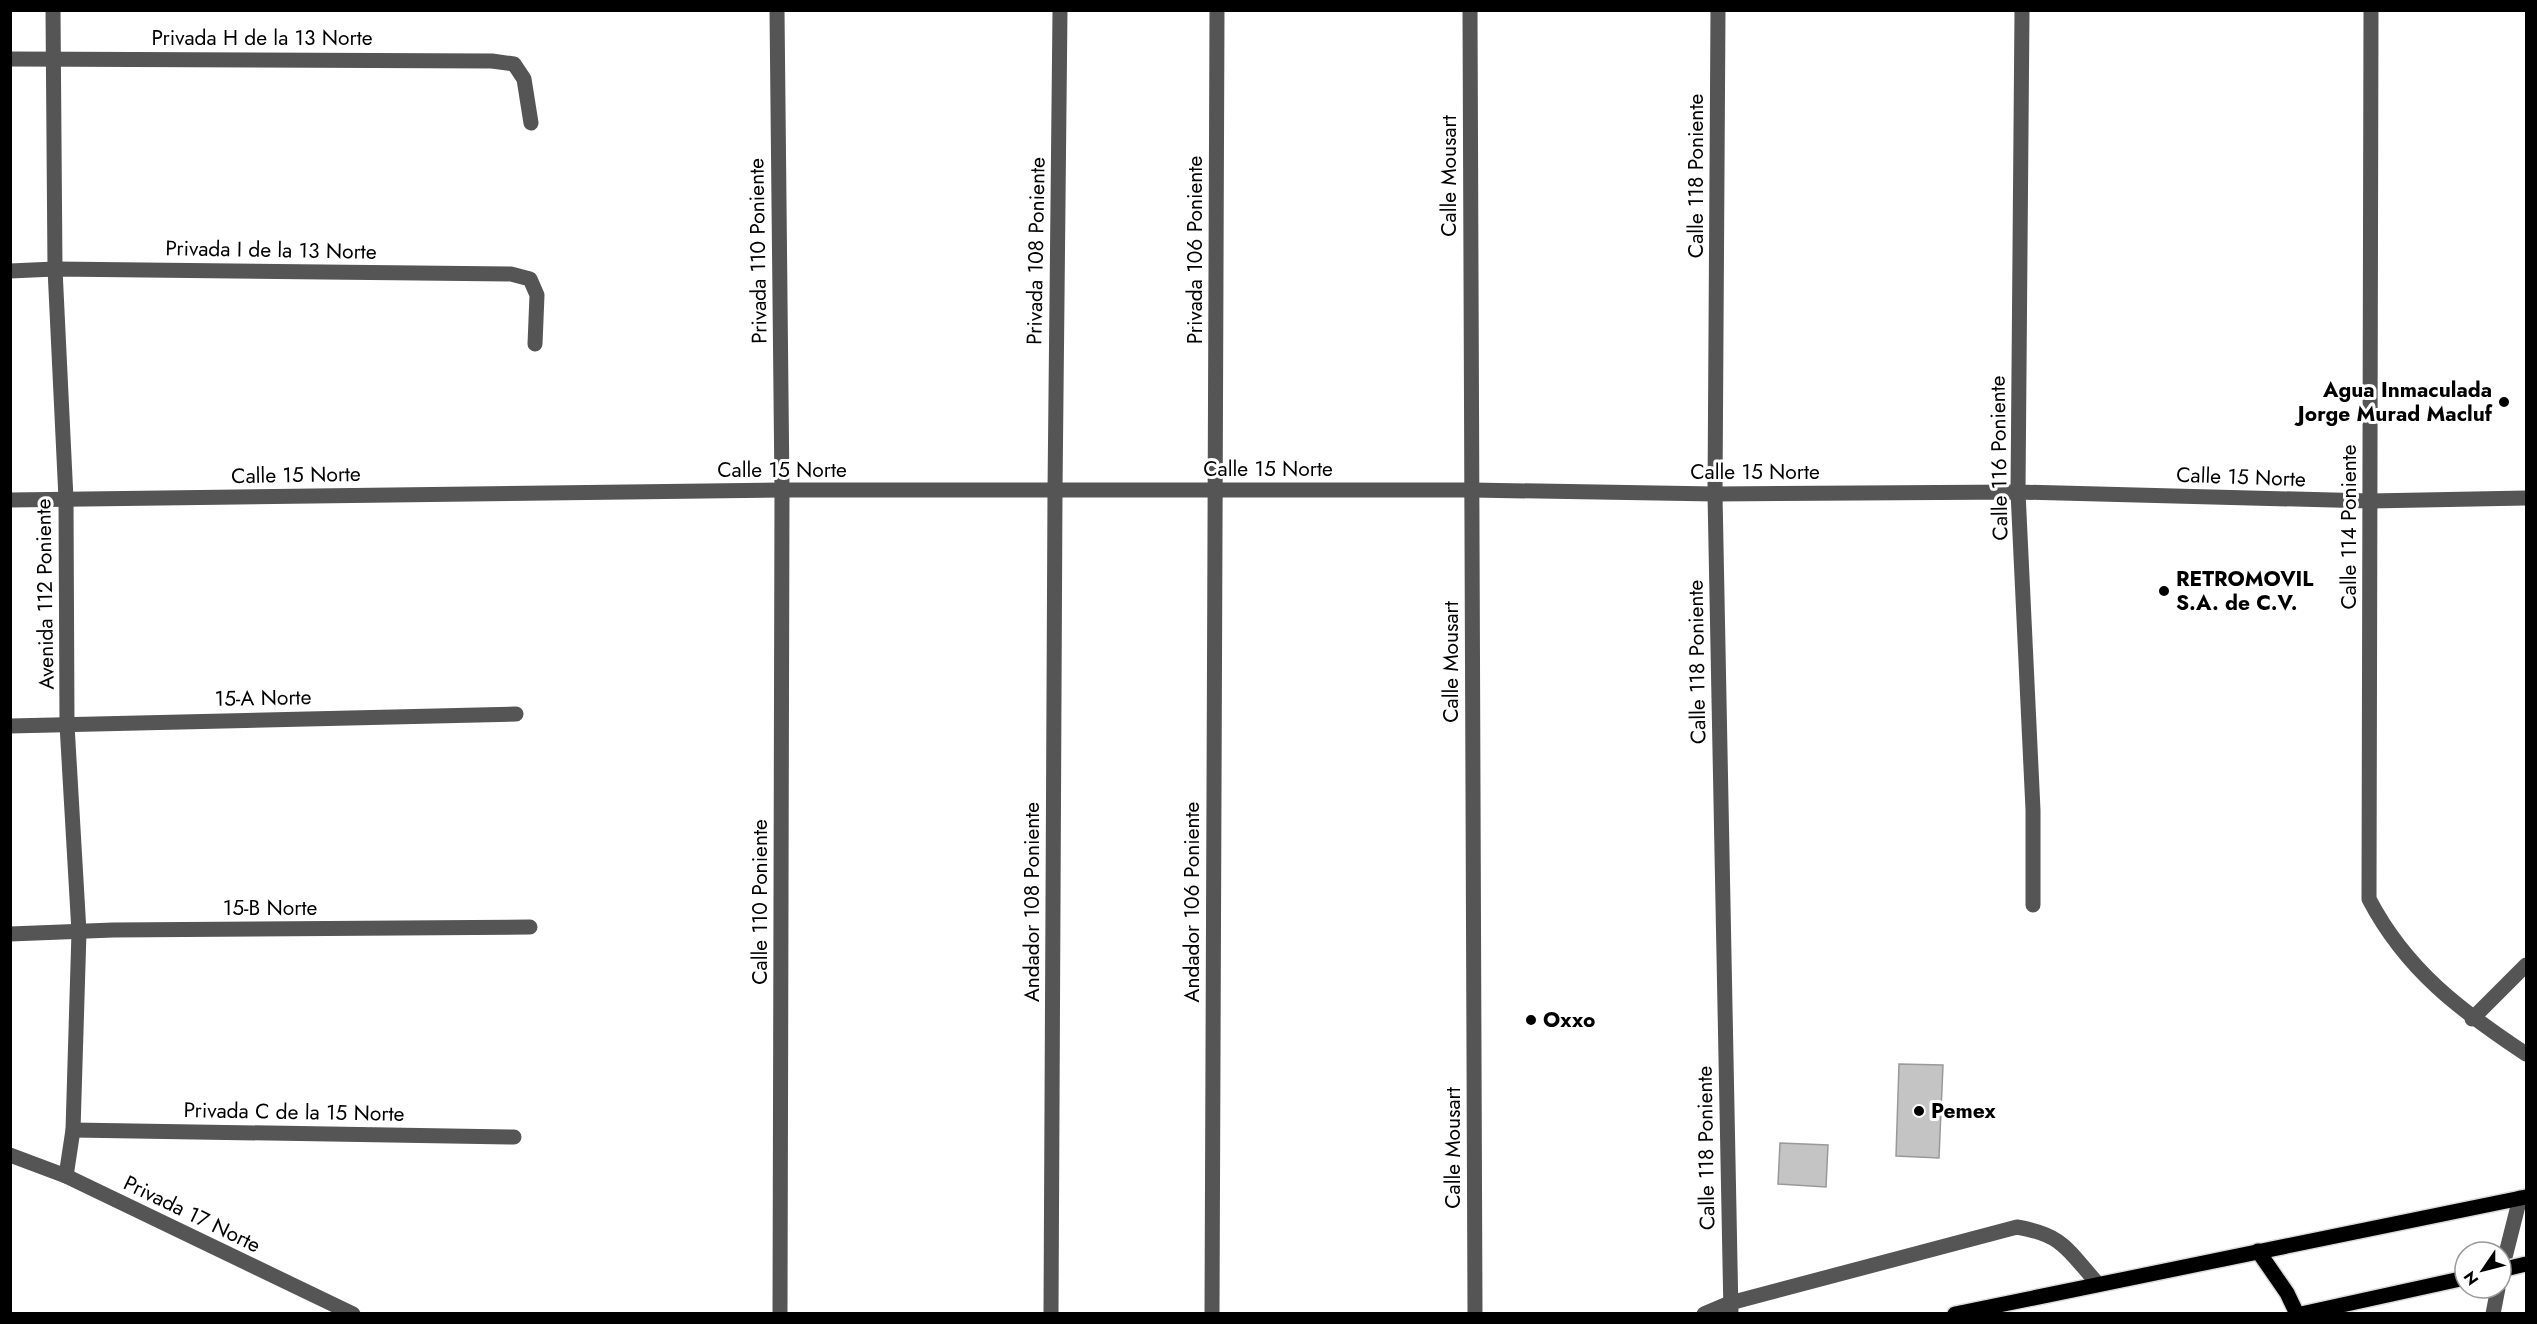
<svg xmlns="http://www.w3.org/2000/svg" width="2537" height="1324" font-family="Jost,sans-serif">
<style>
.building{fill:#c4c4c4;stroke:#999;stroke-width:1.5}
.lines{fill:none;stroke-linecap:round;stroke-linejoin:round}
.major-casing{stroke:#dbdbdb;stroke-width:18}
.minor{stroke:#555;stroke-width:15}
.major{stroke:#000;stroke-width:15}
.major-bridge-casing{stroke:#dbdbdb;stroke-width:18;stroke-linecap:butt}
.major-bridge{stroke:#000;stroke-width:15}
.poi-dot{fill:#000;stroke:#fff;stroke-width:2}
.labels{text-anchor:middle;stroke-width:6;stroke-linejoin:round;paint-order:stroke}
.street-label{font-size:21px;fill:#000;stroke:#fff}
.poi-label{font-size:21px;font-weight:bold;fill:#000;stroke:#fff;text-anchor:start}
</style>
<rect width="100%" height="100%" fill="#fff"/>
<!-- building -->
<g class="building">
<polygon points="1899,1064 1943,1065 1939,1158 1896,1156"/>
<polygon points="1780,1143 1828,1145 1826,1187 1778,1184"/>
</g>
<g class="lines">
<!-- major casing -->
<g class="major-casing">
<g id="major">
<polyline points="2258,1251 2287,1293 2297,1314"/>
<polyline points="1955,1314 2526,1197"/>
<polyline points="2301,1314 2465,1278"/>
</g>
</g>
<!-- minor -->
<g class="minor">
<polyline points="53,10 55,269 66,499 67,725 79,932 73,1130 66,1176"/>
<polyline points="777,10 782,490 780,1314"/>
<polyline points="1470,10 1475,1314"/>
<polyline points="1718,10 1715,494 1731,1314"/>
<polyline points="2022,10 2018,492 2033,810 2033,905"/>
<path d="M2371,10L2369,899C2406,970 2461,1011 2526,1054"/>
<polyline points="10,59 492,61 514,64 524,79 531,123"/>
<polyline points="10,271 55,269 511,274 530,279 537,295 535,344"/>
<polyline points="10,500 782,490 1472,490 1715,494 2018,492 2370,501 2526,498"/>
<polyline points="10,726 516,714"/>
<polyline points="10,934 113,930 530,927"/>
<polyline points="2472,1019 2526,965"/>
<polyline points="73,1130 514,1137"/>
<polyline points="10,1155 66,1176 353,1314"/>
<polyline points="2501,1273 2520,1198"/>
<polyline points="1051,1314 1055,491 1060,10"/>
<polyline points="1212,1314 1217,10"/>
<path d="M1704,1314L1730,1303L2017,1227C2063,1235 2067,1249 2097,1283"/>
<polyline points="2493,1314 2498,1288"/>
</g>
<!-- major -->
<use href="#major" class="major"/>
<!-- major-bridge casing -->
<g class="major-bridge-casing">
<polyline id="major-bridge" points="2501,1270 2526,1264"/>
</g>
<!-- major-bridge -->
<use href="#major-bridge" class="major-bridge"/>
</g>
<!-- markers -->
<g class="poi-dot">
<circle cx="2504" cy="402" r="6"/>
<circle cx="2164" cy="591" r="6"/>
<circle cx="1531" cy="1020" r="6"/>
<circle cx="1919" cy="1111" r="6"/>
</g>
<g class="labels">
<!-- street labels -->
<g class="street-label">
<text x="262" y="45">Privada H de la 13 Norte</text>
<text transform="translate(1449 176) rotate(-90)" y="7">Calle Mousart</text>
<text transform="translate(1696 176) rotate(-90)" y="7">Calle 118 Poniente</text>
<text transform="translate(271 250) rotate(1)" y="7">Privada I de la 13 Norte</text>
<text transform="translate(1195 250) rotate(-90)" y="7">Privada 106 Poniente</text>
<text transform="translate(758 251) rotate(-91)" y="7">Privada 110 Poniente</text>
<text transform="translate(1036 251) rotate(-89)" y="7">Privada 108 Poniente</text>
<text transform="translate(1999 458) rotate(-91)" y="7">Calle 116 Poniente</text>
<text x="1268" y="476">Calle 15 Norte</text>
<text x="782" y="477">Calle 15 Norte</text>
<text x="1755" y="479">Calle 15 Norte</text>
<text transform="translate(296 475) rotate(-1)" y="7">Calle 15 Norte</text>
<text transform="translate(2241 477) rotate(2)" y="7">Calle 15 Norte</text>
<text transform="translate(2349 527) rotate(-90)" y="7">Calle 114 Poniente</text>
<text transform="translate(45 594) rotate(-91)" y="7">Avenida 112 Poniente</text>
<text transform="translate(1451 662) rotate(-90)" y="7">Calle Mousart</text>
<text transform="translate(1697 662) rotate(-91)" y="7">Calle 118 Poniente</text>
<text transform="translate(263 698) rotate(-1)" y="7">15-A Norte</text>
<text transform="translate(760 902) rotate(-90)" y="7">Calle 110 Poniente</text>
<text transform="translate(1032 902) rotate(-90)" y="7">Andador 108 Poniente</text>
<text transform="translate(1192 902) rotate(-90)" y="7">Andador 106 Poniente</text>
<text x="270" y="915">15-B Norte</text>
<text transform="translate(294 1112) rotate(1)" y="7">Privada C de la 15 Norte</text>
<text transform="translate(1453 1148) rotate(-90)" y="7">Calle Mousart</text>
<text transform="translate(1706 1148) rotate(-91)" y="7">Calle 118 Poniente</text>
<text transform="translate(192 1214) rotate(26)" y="7">Privada 17 Norte</text>
</g>
<!-- poi labels -->
<g class="poi-label">
<text x="2492" y="397" text-anchor="end">Agua Inmaculada<tspan x="2492" dy="24">Jorge Murad Macluf</tspan></text>
<text x="2176" y="586">RETROMOVIL<tspan x="2176" dy="24">S.A. de C.V.</tspan></text>
<text x="1543" y="1027">Oxxo</text>
<text x="1931" y="1118">Pemex</text>
</g>
</g>
<!-- border -->
<rect width="2537" height="1324" fill="none" stroke="#000000" stroke-width="24"/>
<!-- north arrow -->
<g transform="translate(2483 1270) rotate(235)"><circle r="28" fill="#ffffff" stroke="#999999" stroke-width="1.5"/>
<path d="M0-4.5L10 22L0 15L-10 22Z" fill="#000000"/>
<text y="-9" font-size="16" font-weight="bold" text-anchor="middle" fill="#000000">N</text>
</g>
</svg>
